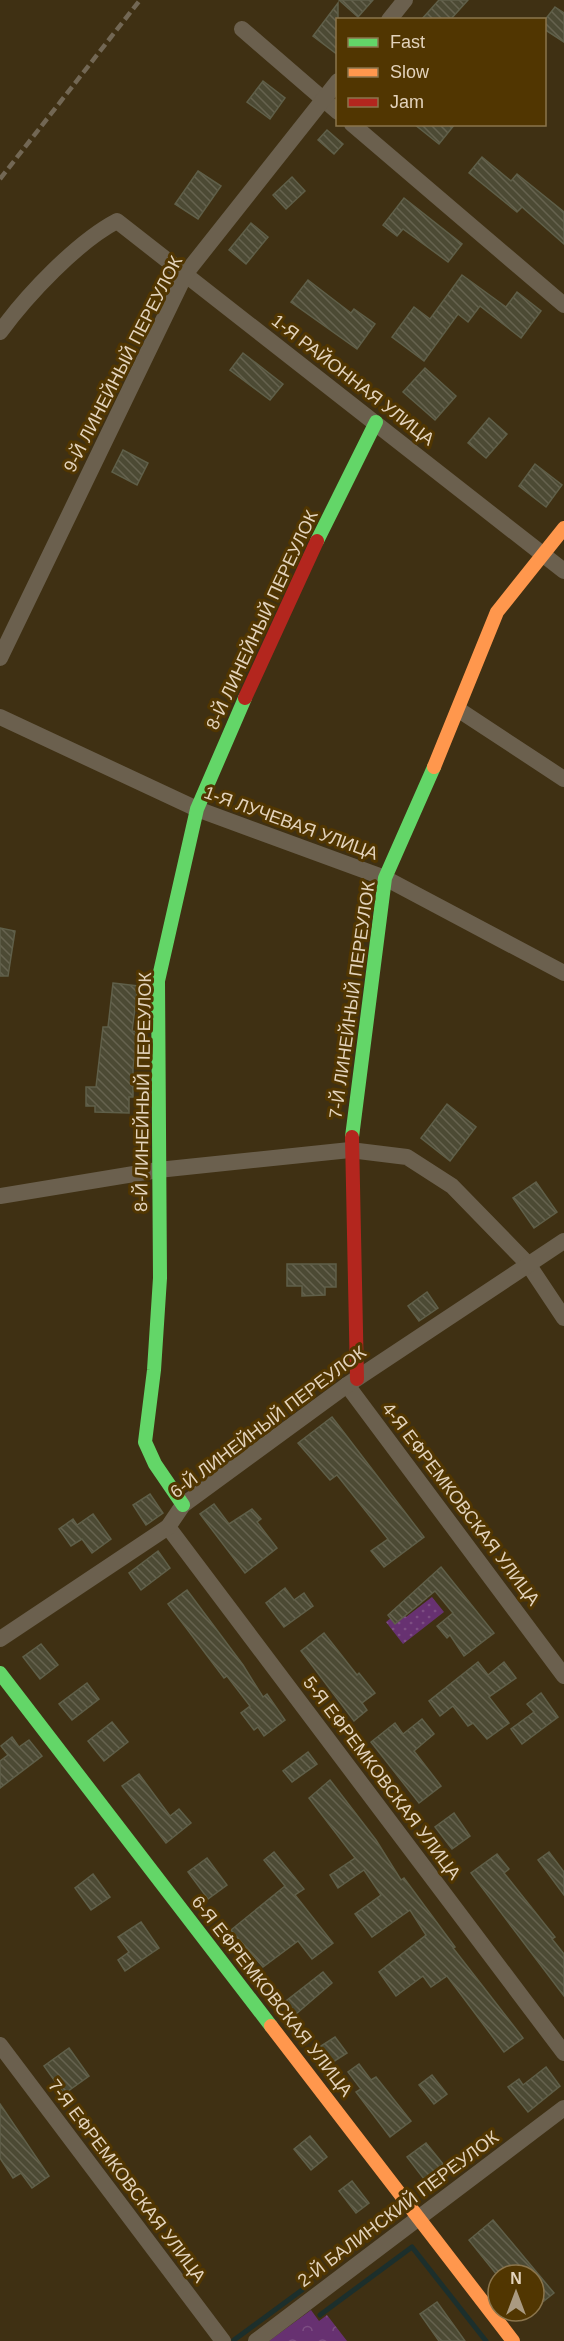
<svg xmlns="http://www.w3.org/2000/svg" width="564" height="2341" font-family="Arial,sans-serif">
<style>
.forest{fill:url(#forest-crowns)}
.garden{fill:url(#garden-dots)}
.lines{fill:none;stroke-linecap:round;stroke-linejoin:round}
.stream{stroke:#1c2f2c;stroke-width:5}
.building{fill:url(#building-back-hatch);stroke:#5f5f49;stroke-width:1.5}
.street{stroke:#6b604e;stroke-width:16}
.fast{stroke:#63d668;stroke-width:14}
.slow{stroke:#ff974d;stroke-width:14}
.jam{stroke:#b3261e;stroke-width:14}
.rail{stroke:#726754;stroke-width:4.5;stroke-dasharray:9 4.5;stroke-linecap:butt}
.labels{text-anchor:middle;stroke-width:6;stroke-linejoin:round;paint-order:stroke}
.street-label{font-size:18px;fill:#e3d3bc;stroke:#513601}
</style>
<defs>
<pattern id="forest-crowns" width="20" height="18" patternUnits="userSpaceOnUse" patternTransform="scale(1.5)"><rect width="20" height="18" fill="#673171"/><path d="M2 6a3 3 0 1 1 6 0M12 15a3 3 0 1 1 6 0" fill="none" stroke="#7d4e83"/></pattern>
<pattern id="garden-dots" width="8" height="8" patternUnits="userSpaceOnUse" patternTransform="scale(1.5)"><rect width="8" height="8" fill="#673171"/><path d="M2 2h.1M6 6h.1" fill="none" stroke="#7d4e83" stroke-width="1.8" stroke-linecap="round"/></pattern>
<pattern id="building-back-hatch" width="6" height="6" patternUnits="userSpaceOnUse" patternTransform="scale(1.5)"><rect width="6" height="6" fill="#4c4a34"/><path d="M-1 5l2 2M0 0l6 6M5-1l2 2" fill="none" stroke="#66634f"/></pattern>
</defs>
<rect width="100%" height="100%" fill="#3f3013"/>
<!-- forest -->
<polygon class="forest" points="311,2310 319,2321 327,2315 347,2341 269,2341"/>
<!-- garden -->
<polygon class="garden" points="432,1597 444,1612 403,1644 386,1622 401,1610 406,1617"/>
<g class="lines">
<!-- stream -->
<g class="stream">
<polyline points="320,2315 412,2247 486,2341"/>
<polyline points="234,2340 302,2290"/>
</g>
</g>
<!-- building -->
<g class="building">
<polygon points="339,0 373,0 358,17"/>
<polygon points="439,0 468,0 450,20 421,20"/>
<polygon points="338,3 338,55 313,36"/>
<polygon points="555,7 564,13 564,42 544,29 544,21"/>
<polygon points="263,81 285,98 270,119 247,102"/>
<polygon points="414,124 455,124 439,144"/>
<polygon points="327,130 343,144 334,154 318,140"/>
<polygon points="482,157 511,181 517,174 564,212 564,244 522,207 517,212 469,173"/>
<polygon points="198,171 221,186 198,219 175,204"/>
<polygon points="292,177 305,191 286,209 273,195"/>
<polygon points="404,198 462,244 448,262 403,229 397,236 383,225"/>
<polygon points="251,223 268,237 246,264 229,250"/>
<polygon points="462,275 506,307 517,292 541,311 521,338 480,306 468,322 458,314 424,361 392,337 414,307 430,319"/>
<polygon points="308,280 351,313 354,309 375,324 357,349 291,302"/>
<polygon points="243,353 283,384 270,400 230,370"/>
<polygon points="425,368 456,396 435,420 403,392"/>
<polygon points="489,418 507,434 486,458 468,443"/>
<polygon points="123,450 148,463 137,485 112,472"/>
<polygon points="535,464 562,485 546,507 519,486"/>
<polygon points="0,928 15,931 8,976 0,976"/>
<polygon points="113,983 138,986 132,1031 139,1032 133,1067 133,1097 129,1097 129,1113 95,1112 95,1106 86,1106 86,1087 96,1087 103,1027 108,1027"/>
<polygon points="447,1104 476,1127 450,1161 421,1138"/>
<polygon points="536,1182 557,1212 534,1228 513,1198"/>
<polygon points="287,1264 336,1264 336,1287 325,1287 325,1295 302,1296 302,1286 287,1286"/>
<polygon points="427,1292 438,1308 419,1321 408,1306"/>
<polygon points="332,1417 424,1537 384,1567 371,1551 388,1539 337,1475 330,1480 298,1443"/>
<polygon points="150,1494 163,1513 146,1525 133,1505"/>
<polygon points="214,1504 229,1524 252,1509 261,1519 257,1522 277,1548 245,1573 200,1514"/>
<polygon points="93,1514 111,1539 92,1553 82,1539 71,1546 59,1529 73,1519 77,1525"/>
<polygon points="158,1551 170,1568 141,1590 129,1573"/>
<polygon points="441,1567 494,1633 464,1656 450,1635 447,1638 437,1626 453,1613 435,1591 395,1624 388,1615"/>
<polygon points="285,1588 294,1600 304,1593 313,1606 284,1627 266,1603"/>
<polygon points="187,1590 243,1665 263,1697 267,1694 285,1720 264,1736 258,1727 254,1730 241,1713 250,1706 227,1676 224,1678 168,1604"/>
<polygon points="324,1633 357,1675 359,1673 375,1693 362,1703 367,1710 354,1721 301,1651"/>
<polygon points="41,1644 58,1665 40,1679 23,1657"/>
<polygon points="478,1662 488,1675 504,1662 516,1678 489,1697 509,1723 487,1739 473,1723 468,1726 453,1706 440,1716 429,1701"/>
<polygon points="87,1683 99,1699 72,1720 59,1704"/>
<polygon points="541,1693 558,1717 522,1744 511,1729 534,1712 527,1704"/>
<polygon points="422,1719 434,1734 414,1751 441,1786 419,1803 371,1742 395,1723 403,1734"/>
<polygon points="112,1722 128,1742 104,1761 88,1741"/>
<polygon points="12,1737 19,1747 29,1740 42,1756 0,1788 0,1761 8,1755 1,1746"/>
<polygon points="308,1752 317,1764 292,1782 283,1771"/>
<polygon points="139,1774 170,1816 179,1809 191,1823 166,1843 122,1786"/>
<polygon points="330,1780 376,1840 401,1880 404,1878 455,1947 453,1948 523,2038 504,2052 447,1976 431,1987 423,1976 396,1996 379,1972 426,1935 410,1910 372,1937 355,1914 381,1895 364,1870 338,1888 330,1875 355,1858 309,1798"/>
<polygon points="454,1813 470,1836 452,1849 435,1827"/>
<polygon points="274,1852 304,1889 295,1895 333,1943 312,1959 298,1941 263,1967 231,1930 285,1886 264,1860"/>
<polygon points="549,1852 564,1872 564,1895 538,1860"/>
<polygon points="497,1854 509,1869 504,1873 555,1937 552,1939 564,1954 564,1996 471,1873"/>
<polygon points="207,1858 227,1885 208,1899 188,1872"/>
<polygon points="93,1874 110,1897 91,1910 75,1888"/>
<polygon points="141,1922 159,1948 125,1971 118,1960 129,1952 118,1937"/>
<polygon points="323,1972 332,1983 296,2014 286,2001"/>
<polygon points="335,2037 347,2053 333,2062 321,2046"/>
<polygon points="69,2048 89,2076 64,2094 44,2066"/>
<polygon points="359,2064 371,2080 376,2077 411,2121 390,2137 356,2092 361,2089 348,2072"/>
<polygon points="546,2067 560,2086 528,2112 508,2087 519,2079 523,2085"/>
<polygon points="432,2075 447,2094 434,2104 419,2085"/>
<polygon points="0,2104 49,2176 32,2188 21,2173 13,2178 0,2158"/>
<polygon points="310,2136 327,2157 311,2170 294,2149"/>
<polygon points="426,2143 443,2164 424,2179 407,2157"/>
<polygon points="352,2181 369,2203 356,2213 339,2191"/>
<polygon points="493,2220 554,2293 534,2309 534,2275 497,2275 469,2240"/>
<polygon points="437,2302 465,2341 439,2341 420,2314"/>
</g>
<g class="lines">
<!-- street -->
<g class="street">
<polyline points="389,20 405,0"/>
<polyline points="242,29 338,112"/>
<polyline points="352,124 564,305"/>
<path d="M0,332C27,295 77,242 117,221L564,571"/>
<polyline points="0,658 186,273 338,81"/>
<polyline points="459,710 564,779"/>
<polyline points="0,717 197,809 385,878 564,973"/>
<polyline points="0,1196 158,1170 350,1150 407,1157 452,1186 528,1264 564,1318"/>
<polyline points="347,1385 564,1676"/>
<polyline points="168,1527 564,2053"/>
<polyline points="0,1639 168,1527 183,1505 347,1385 564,1241"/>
<polyline points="0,2045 223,2341"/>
<polyline points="256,2341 564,2108"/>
</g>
<!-- fast -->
<g class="fast">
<polyline points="317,541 376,422"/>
<polyline points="352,1137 385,878 434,767"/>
<polyline points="183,1505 155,1464 145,1442 154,1370 160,1278 158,981 197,809 245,698"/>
<polyline points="0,1673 271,2026"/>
</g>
<!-- slow -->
<g class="slow">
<polyline points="434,767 497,612 564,528"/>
<polyline points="271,2026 513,2341"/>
</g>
<!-- jam -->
<g class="jam">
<polyline points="245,698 317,541"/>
<polyline points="352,1137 357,1379"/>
</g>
<!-- rail -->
<polyline class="rail" points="0,179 140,0"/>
</g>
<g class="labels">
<!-- street labels -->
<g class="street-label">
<text transform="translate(123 364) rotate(-63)" y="6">9-Й ЛИНЕЙНЫЙ ПЕРЕУЛОК</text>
<text transform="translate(353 380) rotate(38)" y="6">1-Я РАЙОННАЯ УЛИЦА</text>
<text transform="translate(262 620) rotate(-65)" y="6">8-Й ЛИНЕЙНЫЙ ПЕРЕУЛОК</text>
<text transform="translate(291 823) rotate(20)" y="6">1-Я ЛУЧЕВАЯ УЛИЦА</text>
<text transform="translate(352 1000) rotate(-82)" y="6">7-Й ЛИНЕЙНЫЙ ПЕРЕУЛОК</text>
<text transform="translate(143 1092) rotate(-89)" y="6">8-Й ЛИНЕЙНЫЙ ПЕРЕУЛОК</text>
<text transform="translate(268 1422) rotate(-37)" y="6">6-Й ЛИНЕЙНЫЙ ПЕРЕУЛОК</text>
<text transform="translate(461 1504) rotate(53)" y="6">4-Я ЕФРЕМКОВСКАЯ УЛИЦА</text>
<text transform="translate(382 1778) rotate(53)" y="6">5-Я ЕФРЕМКОВСКАЯ УЛИЦА</text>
<text transform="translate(272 1996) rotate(52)" y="6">6-Я ЕФРЕМКОВСКАЯ УЛИЦА</text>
<text transform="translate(127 2181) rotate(53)" y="6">7-Я ЕФРЕМКОВСКАЯ УЛИЦА</text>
<text transform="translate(398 2209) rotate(-37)" y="6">2-Й БАЛИНСКИЙ ПЕРЕУЛОК</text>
</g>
</g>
<!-- legend -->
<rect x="336" y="18" width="210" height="108" fill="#513601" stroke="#8b754c" stroke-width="1.5"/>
<rect x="348" y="38" width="30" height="9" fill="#63d668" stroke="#8b754c" stroke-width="1.5"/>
<text x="390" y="48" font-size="18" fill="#e3d3bc">Fast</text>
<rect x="348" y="68" width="30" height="9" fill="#ff974d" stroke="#8b754c" stroke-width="1.5"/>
<text x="390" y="78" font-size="18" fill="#e3d3bc">Slow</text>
<rect x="348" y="98" width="30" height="9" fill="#b3261e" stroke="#8b754c" stroke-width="1.5"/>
<text x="390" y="108" font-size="18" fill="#e3d3bc">Jam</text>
<!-- north arrow -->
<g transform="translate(516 2293)"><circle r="28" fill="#513601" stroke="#8b754c" stroke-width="1.5"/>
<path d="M0-4.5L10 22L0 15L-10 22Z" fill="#aa9a81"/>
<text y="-9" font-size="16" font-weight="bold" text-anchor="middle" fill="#e3d3bc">N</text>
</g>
</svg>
